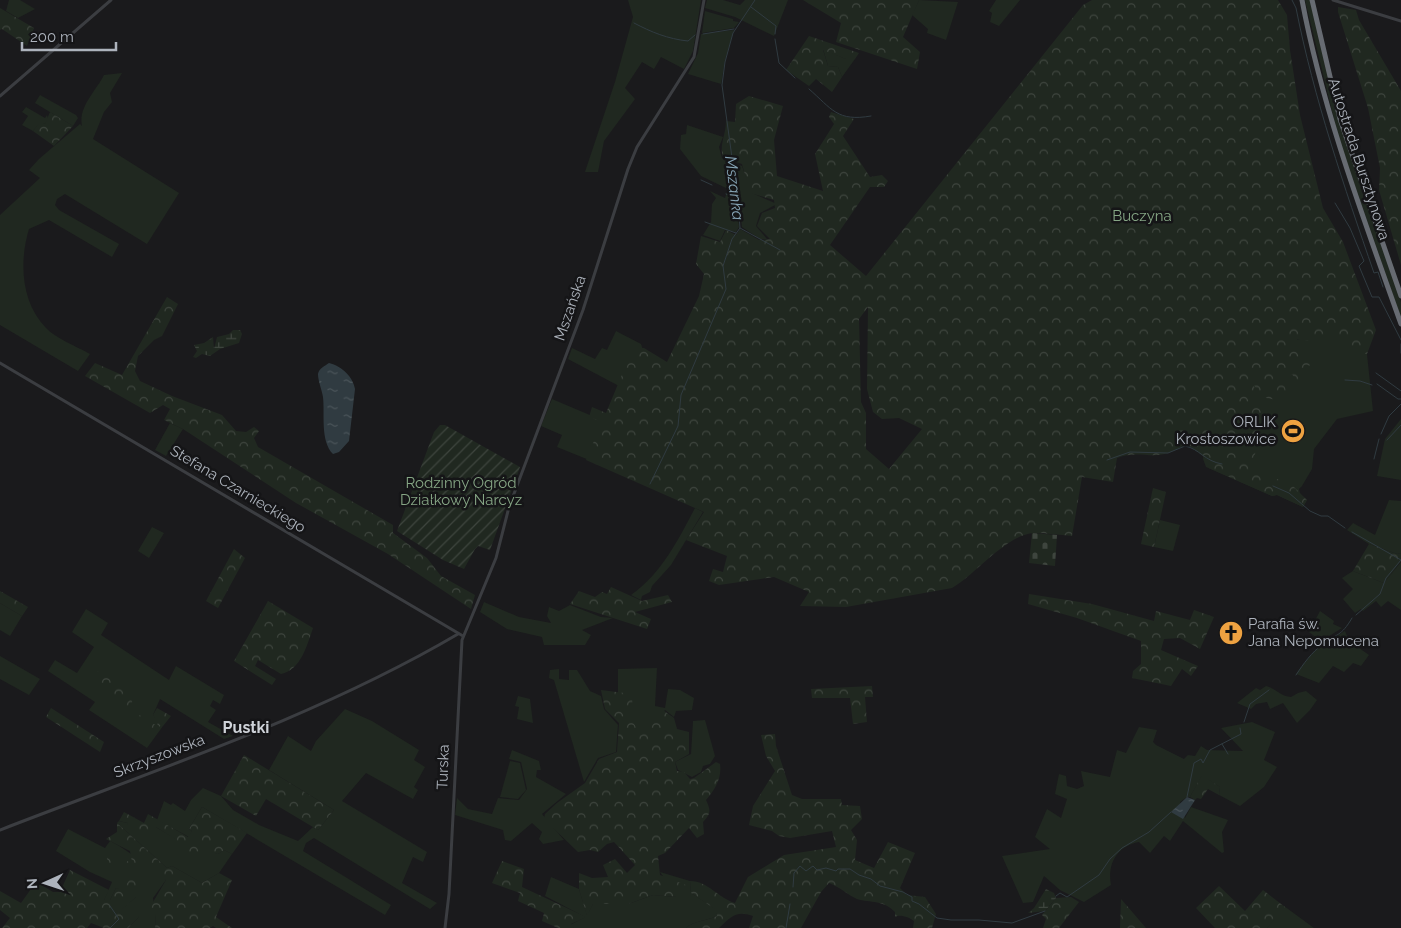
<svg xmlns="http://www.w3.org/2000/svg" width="1401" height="928" font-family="Raleway,sans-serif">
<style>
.grass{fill:#202820}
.forest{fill:url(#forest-crowns);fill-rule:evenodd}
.wetland{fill:url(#wetland-marsh)}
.cemetery{fill:url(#cemetery-stones)}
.garden{fill:url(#garden-furrows)}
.water{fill:url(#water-ripples)}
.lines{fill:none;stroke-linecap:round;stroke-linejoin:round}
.stream{stroke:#303b41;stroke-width:1}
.tertiary{stroke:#3b3d41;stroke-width:3}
.motorway{stroke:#676b72;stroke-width:5}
.labels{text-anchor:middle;stroke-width:5;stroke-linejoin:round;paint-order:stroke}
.street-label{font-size:15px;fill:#adb3bc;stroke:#151517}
.park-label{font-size:15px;fill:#86a685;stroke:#151517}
.poi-label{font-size:15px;fill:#adb3bc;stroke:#151517;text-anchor:end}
.water-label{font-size:16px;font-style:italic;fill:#86a4b5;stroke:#151517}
.neighbourhood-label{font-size:16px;font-weight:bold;fill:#ced2d8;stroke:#151517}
</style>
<defs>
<pattern id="forest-crowns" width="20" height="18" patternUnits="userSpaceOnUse" patternTransform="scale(1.25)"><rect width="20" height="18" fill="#202820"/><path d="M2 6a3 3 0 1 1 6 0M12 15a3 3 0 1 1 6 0" fill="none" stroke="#3e453e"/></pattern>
<pattern id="wetland-marsh" width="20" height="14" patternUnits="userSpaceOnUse" patternTransform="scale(1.25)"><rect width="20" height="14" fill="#202820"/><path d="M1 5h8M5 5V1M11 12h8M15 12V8" fill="none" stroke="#3e453e"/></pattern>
<pattern id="cemetery-stones" width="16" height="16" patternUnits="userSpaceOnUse" patternTransform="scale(1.25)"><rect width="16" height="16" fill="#202820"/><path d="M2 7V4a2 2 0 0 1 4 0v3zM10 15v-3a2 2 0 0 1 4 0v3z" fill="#3e453e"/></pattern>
<pattern id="garden-furrows" width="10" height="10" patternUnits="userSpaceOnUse" patternTransform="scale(1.25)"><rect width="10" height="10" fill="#202820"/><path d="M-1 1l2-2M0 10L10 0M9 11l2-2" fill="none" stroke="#3e453e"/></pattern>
<pattern id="water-ripples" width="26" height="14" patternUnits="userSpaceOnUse" patternTransform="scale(1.25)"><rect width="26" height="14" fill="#303b41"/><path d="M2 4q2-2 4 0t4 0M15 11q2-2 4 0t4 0" fill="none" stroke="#4b555a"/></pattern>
</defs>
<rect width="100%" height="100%" fill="#1a1a1c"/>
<!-- grass -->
<g class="grass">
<polygon points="9,0 20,0 35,9 18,18 6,11"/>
<polygon points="628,0 701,0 693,51 684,69 661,57 654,69 642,62 625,88 635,99 604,141 598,172 585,172 615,82 633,17"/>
<polygon points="707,0 723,0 740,5 745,0 788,0 774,36 735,17 705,8"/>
<polygon points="919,0 958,2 946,40 927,33 928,29 912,15"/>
<polygon points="996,0 1020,0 999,26 990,22 992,13 989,11"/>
<polygon points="1305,0 1310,0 1337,115 1401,302 1401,318 1339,140"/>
<polygon points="705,11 733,19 733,21 739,22 734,28 702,33"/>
<polygon points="734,30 725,60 721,84 688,74 698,53 701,34"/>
<polygon points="823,49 846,59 855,59 842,77 838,67 828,66"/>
<path d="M122,73L110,93L112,102L104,112L93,139L179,193L147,244L65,194L57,199L55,205L59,210L119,244L112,257L49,220L29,229C19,262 21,302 46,328C55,338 78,347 90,354L78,371L0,325V215L40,178L29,170L39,159L80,124L82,126C78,107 96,91 104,75Z"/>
<polygon points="40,95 76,115 78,118 73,126 35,103"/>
<polygon points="26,107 45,118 47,115 48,119 45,124 40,123 33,131 22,125 28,116 22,112"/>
<polygon points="687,125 723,137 719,147 722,158 732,163 739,227 736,232 725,230 720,241 703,235 711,222 712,204 716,198 710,191 725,198 728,189 701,176 680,149 681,135 686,134"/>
<polygon points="734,163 742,166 752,193 777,204 760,213 756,226 767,239 760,239 742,227"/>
<polygon points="616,331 641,344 643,350 619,386 568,359 572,348 595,359 602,348 607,350"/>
<path d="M1332,334L1359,352L1367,354L1373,411L1337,419L1314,449L1312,469L1302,486L1299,489L1300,494L1307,500L1303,507L1277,495L1272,496L1206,467L1203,459C1209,445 1233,373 1240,366C1265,343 1300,338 1332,334Z"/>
<polygon points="552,399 604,421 589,460 557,447 562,435 541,426"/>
<polygon points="1401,419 1401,480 1377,476 1385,439"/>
<polygon points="170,423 183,429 166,456 155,450"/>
<polygon points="1389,500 1401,501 1401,553 1397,554 1369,544 1347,530 1353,523 1375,535"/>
<path d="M695,508L703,512L671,565L652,586L650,592L642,596L641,600L631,595C662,573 678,540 695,508Z"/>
<polygon points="1160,520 1180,525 1173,551 1154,547"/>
<polygon points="152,527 164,533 149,558 138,551"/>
<polygon points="1401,562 1401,610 1388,601 1381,607 1376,601 1363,611 1361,609 1355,613 1343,599 1353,589 1342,578 1353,571 1384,583"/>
<polygon points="484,602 519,617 551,623 547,616 549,607 559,611 570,605 601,617 613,618 582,630 591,635 585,645 544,645 542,637 507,629 480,612"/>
<polygon points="0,603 22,616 10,636 0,630"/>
<polygon points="86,609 108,623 101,635 169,680 176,666 224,695 220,704 213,700 210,706 216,710 208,722 233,736 224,739 160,699 153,715 163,726 147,748 89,710 95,702 48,671 55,660 77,673 94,647 72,632"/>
<polygon points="1320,611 1334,621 1333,624 1342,628 1321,641 1309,632"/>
<path d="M1345,631L1349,641L1369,655L1361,666L1353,663L1344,672L1333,666L1319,683L1296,674C1305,661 1313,652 1325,641L1331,648L1338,646L1334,637Z"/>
<polygon points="0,656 40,679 29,695 0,679"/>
<polygon points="657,668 655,706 665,708 668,689 680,690 694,698 692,710 676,711 674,717 665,710 651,732 640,737 618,697 618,669"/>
<polygon points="559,669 559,679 569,680 569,670 577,670 590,691 601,696 604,709 618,725 616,752 598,758 584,782 554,680 549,678 550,670"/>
<path d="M1266,686C1277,689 1280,696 1291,697L1298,693L1306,691L1317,700L1310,710L1297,723L1283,703L1270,709L1267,702L1256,704L1251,709L1237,703L1256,688L1260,690Z"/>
<polygon points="518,696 530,699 533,723 517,719 519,707 515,706"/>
<polygon points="345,709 372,721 419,750 414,760 425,767 414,787 418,790 413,799 366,773 342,801 427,852 423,862 413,857 402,883 437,903 430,909 314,838 306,843 303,851 391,905 385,915 202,807 189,829 192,831 189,837 157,820 164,801 171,805 173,803 185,811 191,800 203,788 221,796 233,810 259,825 298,841 313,827 318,830 334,810 269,770 288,736 311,751 316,741"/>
<polygon points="705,720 715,756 710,764 703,766 701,772 692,777 678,770 675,762 691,754 693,721"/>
<path d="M1252,722L1275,732L1264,760L1277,767L1264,787L1240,806L1219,795L1220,787L1202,776L1190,797H1187L1180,802L1185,818L1191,807L1228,820L1222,832L1224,852L1222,853L1183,821L1170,841L1164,836L1150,853L1139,842C1117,846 1107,864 1111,885L1084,902L1060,890L1044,876L1033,902L1023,903L1002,856L1050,849L1035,837L1047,809L1061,818L1067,799L1055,794L1059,774L1066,776L1067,786L1077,789L1084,786L1081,771L1110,777L1117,750L1126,753L1139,727L1157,730L1153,742L1156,745L1184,759L1188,755L1195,756L1201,746L1207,750L1243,751L1221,728Z"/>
<polygon points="512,750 539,761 541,770 537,770 536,777 566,794 542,814 564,840 543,844 539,839 542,832 532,823 511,841 505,840 503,830 455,815 457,798 468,809 492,814 498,798 519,800 527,789 521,762 509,759"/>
<polygon points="510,761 520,763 526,790 518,799 500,797"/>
<polygon points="119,821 128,823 127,827 156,827 178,840 218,854 224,850 232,854 219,873 202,883 172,866 167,868 117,823"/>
<path d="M68,829L105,848L110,841C133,852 144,867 166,880L153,898L156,915L155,928H128L139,917L122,915L118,912L136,897L116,888L110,900H104L112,882L90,872L56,851Z"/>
<path d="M660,872L690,881L691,893L716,909L717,916C706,921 693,921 686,928H574L570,925L585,917L545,896L551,877L579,889L587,915L593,904H628L653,895L677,897Z"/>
<polygon points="1284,906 1314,928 1267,928"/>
</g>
<!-- forest -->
<g class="forest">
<polygon points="803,0 919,0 903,37 920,52 917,69 836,42 841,23"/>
<path d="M1092,0H1278L1287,15L1290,50L1300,115L1323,208L1343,242L1376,330L1367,354H1361L1332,336L1312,341L1297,339L1301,349L1311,362L1300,387L1292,374L1284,380L1287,397C1278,402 1269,399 1261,396L1244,370L1238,367C1259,381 1259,408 1270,428L1263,433L1250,467L1293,486L1307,500L1303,507L1277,495L1272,496L1209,468L1203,456L1188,445C1178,446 1178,450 1168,453C1151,459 1137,450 1117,458L1113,482L1082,477L1072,536C1060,535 1046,533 1034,533C1007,534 975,575 952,588L846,607L800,606L809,592L774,577L719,585L709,581L713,569L723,572L727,556L686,540L704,512L586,460L602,422L589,417L592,407L606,413L633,348H644L667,362L699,296L704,274L696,264L701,236L720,242L726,230L736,235L740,229L759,240L770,239L757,226L762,213L775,208L774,200L750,193L742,164L723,158C719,144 726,135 726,121L735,122L736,104L749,96L783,106L774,140L777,176L823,191L815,154L834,124L829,117L831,112L854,119L843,136L870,177L882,175L888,181L884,187H870L830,245L866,276L1083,5ZM868,307L867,389L873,412L882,419L899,418L922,429L889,469L866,449V413L861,402L859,319Z"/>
<polygon points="1338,7 1356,10 1359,20 1401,91 1401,265 1379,190 1380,168 1368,108 1338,12"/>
<polygon points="0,8 34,28 27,46 2,29 0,30"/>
<polygon points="809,36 859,53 855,59 846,59 823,50 828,66 838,67 842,77 832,92 816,79 809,86 786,70"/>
<polygon points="50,112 73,126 54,146 33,131 40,122 45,124"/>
<polygon points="167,297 178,304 162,336 154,340 138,356 135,371 140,381 172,396 222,415 236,431 246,432 254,427 259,431 254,438 258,447 393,525 393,533 427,558 441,576 475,595 471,609 388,554 296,503 183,429 164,420 170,409 163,405 150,413 85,376 95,363 122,375"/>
<polygon points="1153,488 1166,492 1154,547 1141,544"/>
<polygon points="1369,544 1397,554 1401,553 1401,561 1384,583 1353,571"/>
<polygon points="234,549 245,558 218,608 206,601"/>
<polygon points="611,587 642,601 668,595 672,602 635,612 651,619 647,629 570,604 579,591 595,597 602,592 607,594"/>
<polygon points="0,591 28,607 22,616 0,603"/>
<polygon points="1029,594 1092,604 1154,621 1156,611 1190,620 1194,610 1214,617 1200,649 1180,638 1164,639 1161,650 1198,666 1191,676 1182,669 1171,686 1132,678 1133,671 1141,664 1141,641 1077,618 1028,604"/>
<path d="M268,601L313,628C307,645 301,670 281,674L258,660L255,666L276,679L272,685L234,661Z"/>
<polygon points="98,671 128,690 127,696 132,701 133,711 157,726 158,722 153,715 157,708 171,716 163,726 160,726 155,732 130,716 125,704 93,683"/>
<polygon points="872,686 873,697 865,697 867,722 853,724 850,698 812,698 811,689"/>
<path d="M601,690L632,694L633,722L641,735L648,731L663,710L674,718L677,729L689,732V754L675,762L677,771L684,772L690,779L694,778L716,762L720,764C722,778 715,790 706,800C711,811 711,813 703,822L704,834L697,838L689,828L665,853L658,856L660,875L686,885L677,897L653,895L628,904H593L587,916L579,889V873L592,878L608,877L603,865L615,859L627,873L635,865L614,842L607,844L598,852L590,850L578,852L544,819L545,814L557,803L585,783L599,759L617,752L619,723L605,709Z"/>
<polygon points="51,708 104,742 100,752 46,717"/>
<path d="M775,734L776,746L792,795L802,799H841L842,805L860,806L862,819L851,830L857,840L855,860L874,868L888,842L915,853L900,888L907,895L925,897L936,914L932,928H913L914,921C909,917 900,914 895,917V912C884,900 871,903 857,899C848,895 840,887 829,883L821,892L801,928H749L753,916C736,910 731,917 719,928H686C693,921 706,921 717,916L715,909L691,893L690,881C708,881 718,898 735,903L748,877L784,855L836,847L832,831L790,838L779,836L772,831L749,825L753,806L775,771L766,756L761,735Z"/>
<polygon points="244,755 334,810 318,830 266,799 256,816 221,796"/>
<polygon points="1202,775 1220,787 1219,795 1208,789 1201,799 1197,798 1195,800 1190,797"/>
<polygon points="202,807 247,833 232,854 224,850 218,854 205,851 198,860 176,852 177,840 156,827 151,838 126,827 128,823 119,821 124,812 144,823 148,814 188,837 192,831 189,829"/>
<polygon points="117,823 167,868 172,866 202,883 219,873 232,880 216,917 232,928 216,928 213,926 210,928 155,928 156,915 149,909 166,880 154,877 141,863 137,865 132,862 130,851 106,839 117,832"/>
<polygon points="106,850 131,863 126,869 110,867 105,853"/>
<polygon points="502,861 524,869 522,887 586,917 571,924 574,928 558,928 542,921 544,913 518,901 520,893 492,883"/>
<polygon points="70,870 109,890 104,900 110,900 116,888 123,890 129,880 137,878 146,884 136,897 119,912 122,915 130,909 139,917 128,928 104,928 91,923 87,928 2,928 10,918 0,910 0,891 21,903 36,882 53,892 60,892"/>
<polygon points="1219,886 1245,911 1263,890 1285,907 1267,928 1215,928 1196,908"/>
<polygon points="1071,897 1079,902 1059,928 1043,928 1046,919 1042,915 1056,898"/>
<polygon points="1121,899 1146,928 1120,928"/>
</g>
<!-- wetland -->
<g class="wetland">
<polygon points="233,330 240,330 242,334 239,343 220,349 210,356 202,354 196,358 193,357 197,351 194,345 204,343 213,337 214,349 217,337 229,334"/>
<polygon points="1046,889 1054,893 1056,898 1045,911 1028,913 1034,908"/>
</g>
<!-- cemetery -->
<polygon class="cemetery" points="1032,533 1057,535 1055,566 1029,563"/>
<!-- garden -->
<polygon class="garden" points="440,425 445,425 520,467 490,550 478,546 475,549 464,569 443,560 397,531 434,432"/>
<!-- water -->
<g class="water">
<path d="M329,363C342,366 353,377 355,389L349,441L339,452L333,454C320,441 325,414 323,397C322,390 318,381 318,374C319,368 325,366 329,363Z"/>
<polygon points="1187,797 1195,800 1183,819 1171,812"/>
</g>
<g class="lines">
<!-- stream -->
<g class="stream">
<path d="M1292,0L1296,8C1314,99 1344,186 1374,273L1378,272L1383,287"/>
<polyline points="751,7 776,26 775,34"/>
<path d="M634,23C651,32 668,39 688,41L695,35"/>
<polyline points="703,34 734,29"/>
<polyline points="775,39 779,63 795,78"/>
<path d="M809,89C832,109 837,122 871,116"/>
<polyline points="701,180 712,185"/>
<polyline points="726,194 731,196"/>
<polyline points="737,194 722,85 725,62 733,33 755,0"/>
<polyline points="1335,203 1350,228 1364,261 1359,266 1372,297 1379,297 1401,340"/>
<polyline points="705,222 736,233"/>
<polyline points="740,228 780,250"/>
<polyline points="1401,344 1401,353"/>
<polyline points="1376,373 1401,391"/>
<polyline points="1345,380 1360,381 1372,385"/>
<polyline points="1377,384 1398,399 1401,399"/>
<polyline points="1381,434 1389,416 1401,404"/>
<polyline points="1387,440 1401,425"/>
<polyline points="1374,459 1379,439"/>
<path d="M1107,460L1130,452L1168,453L1185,446C1200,449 1204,461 1222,464"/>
<polyline points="650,484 678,426 681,395 726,289 723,266 732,239 740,228 738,203"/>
<polyline points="1273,486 1289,493 1310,511 1321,516 1328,516 1345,528"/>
<polyline points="1352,532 1401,560"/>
<polyline points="1356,615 1380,594 1386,578 1401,560"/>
<path d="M1296,675C1304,663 1311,653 1323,644C1337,633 1341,637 1352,618"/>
<polyline points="1244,722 1250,704 1269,690"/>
<polyline points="1222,744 1228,754"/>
<polyline points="1187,797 1194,763 1201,759 1203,763 1210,750 1241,734 1240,728"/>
<polyline points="793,887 794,873 800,866 806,871 813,866 817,870 826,868 836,871 838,869 850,869 859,875 871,879 880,886 903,892 912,897 912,901 919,904 937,918 951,920 979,920 1012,923 1045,911"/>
<polyline points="1056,896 1060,893 1067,897 1099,875 1110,859 1122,848 1149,832 1171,812"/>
<polyline points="110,928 119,919 110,906"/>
<polyline points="786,928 790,904"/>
</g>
<!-- tertiary -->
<g class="tertiary">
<polyline points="1333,0 1401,21"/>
<polyline points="0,96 111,0"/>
<polyline points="0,363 463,636"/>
<path d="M0,830C154,770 315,718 458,634"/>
<polyline points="445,928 449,894 462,640 496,558 509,507 583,310 628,169 637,147 694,57 704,0"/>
</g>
<!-- motorway -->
<g class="motorway">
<path d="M1302,0C1323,111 1363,217 1401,324"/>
<polyline points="1312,0 1340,119 1401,296"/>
</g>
</g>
<!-- icons -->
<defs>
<g id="stadium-disc" transform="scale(1.25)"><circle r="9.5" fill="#eea241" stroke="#151517"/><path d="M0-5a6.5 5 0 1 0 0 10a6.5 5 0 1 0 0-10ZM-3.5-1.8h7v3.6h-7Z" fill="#111"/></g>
<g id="church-disc" transform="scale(1.25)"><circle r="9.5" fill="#eea241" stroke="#151517"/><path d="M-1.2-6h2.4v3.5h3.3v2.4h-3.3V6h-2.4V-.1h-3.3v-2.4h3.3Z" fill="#111"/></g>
</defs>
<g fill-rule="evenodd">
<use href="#stadium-disc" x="1293" y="431"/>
<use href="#church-disc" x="1231" y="633"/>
</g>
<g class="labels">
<!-- street labels -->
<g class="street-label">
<text transform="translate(1359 159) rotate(72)" y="5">Autostrada Bursztynowa</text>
<text transform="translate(570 308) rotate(-71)" y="5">Mszańska</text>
<text transform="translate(238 489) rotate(31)" y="5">Stefana Czarnieckiego</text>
<text transform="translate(159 756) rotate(-21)" y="5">Skrzyszowska</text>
<text transform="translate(443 767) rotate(-88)" y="5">Turska</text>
</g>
<!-- park labels -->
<g class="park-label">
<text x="1142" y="221">Buczyna</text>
<text x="461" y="488">Rodzinny Ogród<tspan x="461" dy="17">Działkowy Narcyz</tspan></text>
</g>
<!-- poi labels -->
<g class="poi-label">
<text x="1276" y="427">ORLIK<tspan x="1276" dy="17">Krostoszowice</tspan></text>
<text x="1248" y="629" text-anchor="start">Parafia św.<tspan x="1248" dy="17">Jana Nepomucena</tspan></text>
</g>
<!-- water labels -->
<g class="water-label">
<text transform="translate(735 188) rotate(83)" y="6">Mszanka</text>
</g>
<!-- neighbourhood labels -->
<g class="neighbourhood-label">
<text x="246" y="733">Pustki</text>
</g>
</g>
<!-- north arrow -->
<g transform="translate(45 883) rotate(267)" stroke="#151517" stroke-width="4" paint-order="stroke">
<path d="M0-4L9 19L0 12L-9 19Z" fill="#adb3bc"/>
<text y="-8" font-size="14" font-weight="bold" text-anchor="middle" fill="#adb3bc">N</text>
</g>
<!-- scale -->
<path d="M22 42v8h94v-8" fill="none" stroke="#adb3bc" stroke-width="2.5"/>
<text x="30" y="42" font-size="15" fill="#adb3bc" stroke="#151517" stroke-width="4" paint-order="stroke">200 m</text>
</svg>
